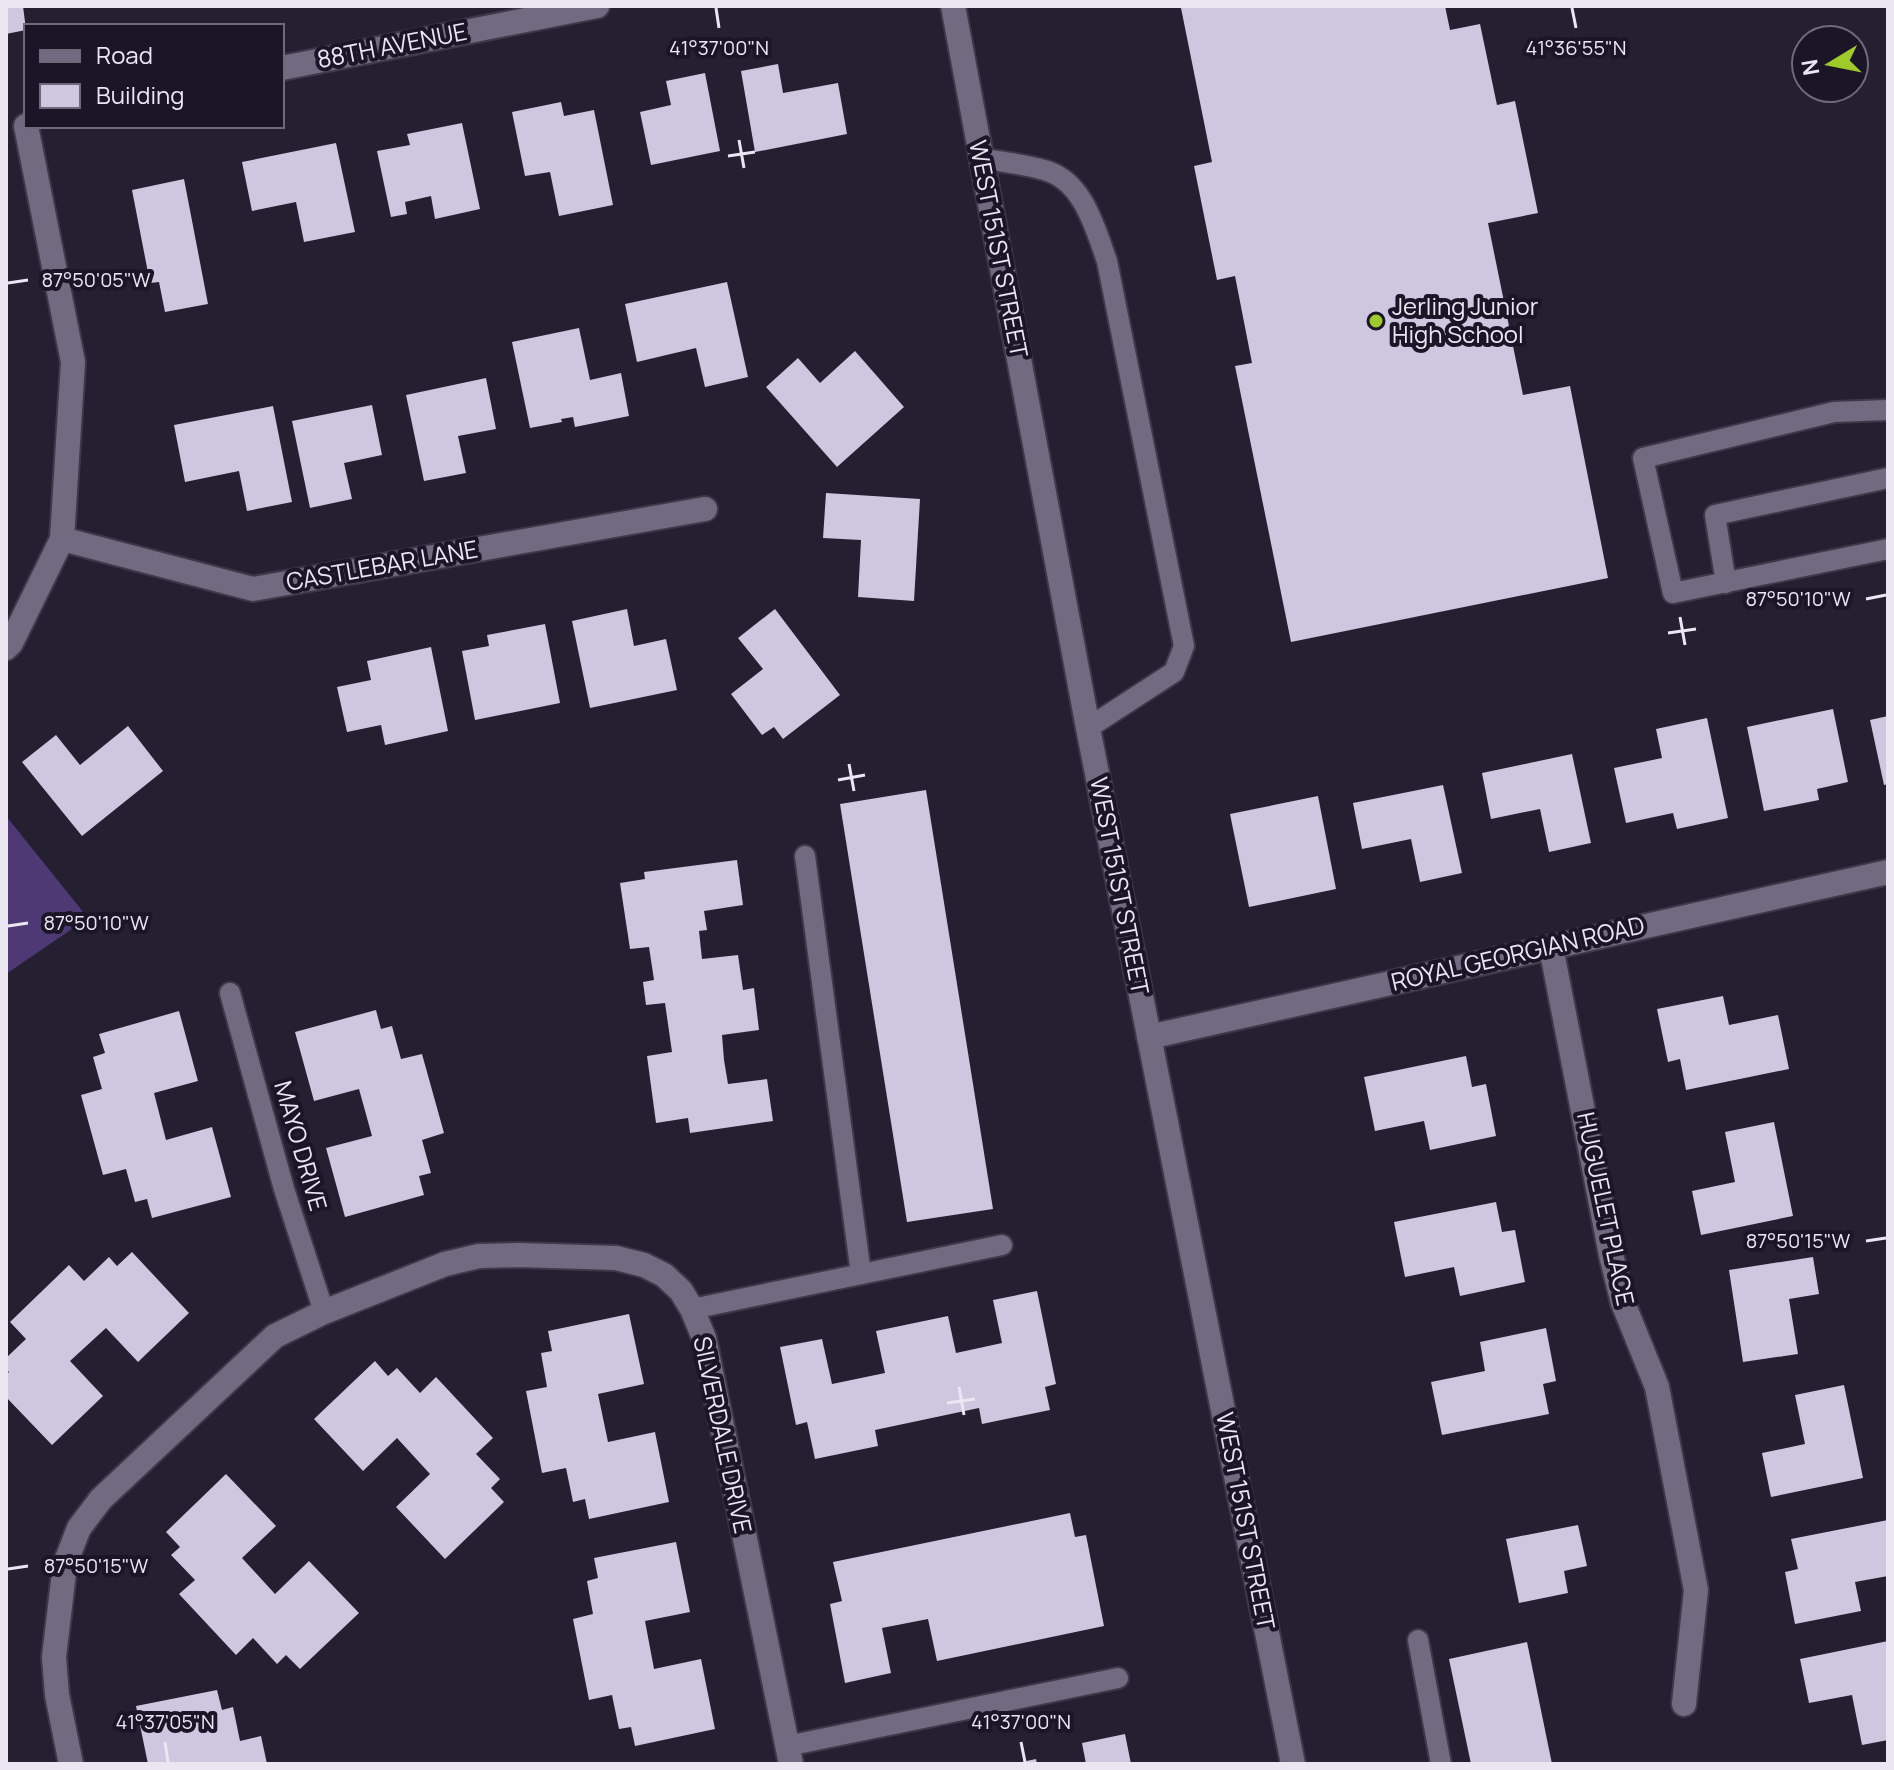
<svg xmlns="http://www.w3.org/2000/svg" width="1894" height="1770" font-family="Manrope,sans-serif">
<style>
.green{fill:#4e3975}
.building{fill:#cdc7df}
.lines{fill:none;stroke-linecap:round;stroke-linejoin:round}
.lane-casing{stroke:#3e3949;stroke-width:24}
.street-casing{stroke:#3e3949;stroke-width:28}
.secondary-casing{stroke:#3e3949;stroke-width:28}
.lane{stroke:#716b81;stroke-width:20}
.street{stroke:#716b81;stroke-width:24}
.secondary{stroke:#716b81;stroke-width:24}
.ticks{fill:none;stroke:#eae7f3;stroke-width:3}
.poi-dot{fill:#a0c92b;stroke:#1b1627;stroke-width:3}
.labels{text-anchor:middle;stroke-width:8;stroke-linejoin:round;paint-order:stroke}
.street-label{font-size:24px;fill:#eae7f3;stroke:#1b1627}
.poi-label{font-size:24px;fill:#eae7f3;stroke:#1b1627;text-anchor:start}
.ticks-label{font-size:20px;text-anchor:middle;fill:#eae7f3;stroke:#1b1627;stroke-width:8;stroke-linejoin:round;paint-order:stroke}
</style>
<rect width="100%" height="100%" fill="#241f31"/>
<!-- green -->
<polygon class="green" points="6,816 88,918 6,974"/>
<!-- building -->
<g class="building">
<polygon points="6,6 23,6 26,30 6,34"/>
<polygon points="1193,6 1445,6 1450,30 1480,24 1497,105 1515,101 1538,213 1488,223 1523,395 1570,386 1608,578 1291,642 1235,366 1252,363 1235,276 1217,280 1194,166 1212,162 1181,8"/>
<polygon points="778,64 783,93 838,83 847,134 755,152 741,71"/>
<polygon points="705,73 720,151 651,165 640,112 671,105 666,81"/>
<polygon points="561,102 564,116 594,110 613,205 559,216 550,172 525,176 512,112"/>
<polygon points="462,123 480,209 435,219 431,196 405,202 407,214 391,217 377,151 410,145 407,134"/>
<polygon points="336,143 355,232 304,242 296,202 252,211 242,162"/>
<polygon points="184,179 208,304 165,312 159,282 150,283 132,190"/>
<polygon points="727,282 748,377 705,387 696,348 637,362 625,304"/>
<polygon points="579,328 590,380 621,373 629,416 575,427 573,417 561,419 562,422 530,428 512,342"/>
<polygon points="855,351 904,407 837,467 766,387 798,358 820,383"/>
<polygon points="486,378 496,429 458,436 466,473 424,481 406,395"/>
<polygon points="372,405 382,455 344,463 352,499 310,508 292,421"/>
<polygon points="273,406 292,502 247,511 239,471 185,482 174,425"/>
<polygon points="826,493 920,499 914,601 858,597 861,540 823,538"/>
<polygon points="627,609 634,646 666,639 677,690 590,708 572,621"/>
<polygon points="775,609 840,695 783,739 774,727 762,735 731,694 763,669 738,638"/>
<polygon points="545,624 560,703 475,720 462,651 489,646 487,635"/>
<polygon points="431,647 448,731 385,745 381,725 347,732 337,687 371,680 367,661"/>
<polygon points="1833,709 1848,782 1817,789 1819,800 1764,811 1747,727"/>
<polygon points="1888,716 1888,784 1884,785 1870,720"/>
<polygon points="1707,718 1728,818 1677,829 1673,813 1626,823 1614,768 1662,758 1656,729"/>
<polygon points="128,726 163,771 82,836 22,762 56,735 80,765"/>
<polygon points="1572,754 1591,843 1549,852 1540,809 1491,819 1482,773"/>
<polygon points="1443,785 1462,873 1420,882 1411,839 1362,849 1353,803"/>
<polygon points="926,790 993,1209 907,1222 840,804"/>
<polygon points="1318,796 1336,889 1249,907 1230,814"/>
<polygon points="737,860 743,905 704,911 707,930 699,931 702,959 738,955 743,990 754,988 759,1030 722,1035 724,1060 728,1084 767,1079 773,1121 690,1133 688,1118 656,1123 647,1056 672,1052 665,1003 646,1005 643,982 654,980 649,947 630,949 620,883 645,879 644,872"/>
<polygon points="1723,996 1729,1025 1778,1015 1789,1069 1686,1090 1680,1059 1668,1062 1657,1009"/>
<polygon points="376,1010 381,1029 392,1026 401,1059 422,1054 444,1133 422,1140 431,1173 419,1176 424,1195 345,1217 326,1148 372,1136 359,1089 314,1101 295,1032"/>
<polygon points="179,1011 198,1081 154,1093 166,1140 212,1127 231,1197 152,1218 147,1199 135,1202 126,1169 103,1175 81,1095 102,1089 93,1057 105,1053 99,1034"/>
<polygon points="1466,1056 1472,1087 1486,1084 1496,1136 1430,1150 1424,1121 1375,1131 1364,1077"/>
<polygon points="1774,1122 1793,1216 1701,1235 1692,1191 1735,1182 1725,1132"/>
<polygon points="1496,1202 1502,1232 1515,1230 1525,1282 1460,1296 1454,1267 1405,1277 1394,1222"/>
<polygon points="132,1252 189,1313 138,1362 106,1328 70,1361 103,1396 52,1445 6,1397 6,1375 9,1372 6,1369 6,1358 26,1339 10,1322 69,1265 84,1281 109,1257 117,1266"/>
<polygon points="1813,1257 1819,1294 1789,1299 1798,1354 1743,1362 1729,1270"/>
<polygon points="1037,1291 1056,1384 1045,1387 1050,1410 982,1424 979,1408 875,1430 878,1446 815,1459 807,1422 796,1425 780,1347 822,1339 832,1384 885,1373 876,1331 948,1316 956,1353 1002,1343 993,1300"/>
<polygon points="629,1314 644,1384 598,1394 608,1442 655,1432 669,1502 589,1519 585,1499 573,1502 566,1468 542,1473 526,1391 547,1387 541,1353 552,1351 548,1331"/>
<polygon points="1546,1328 1556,1381 1543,1384 1549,1414 1442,1435 1431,1382 1485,1371 1480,1342"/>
<polygon points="375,1361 388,1376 397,1368 420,1393 436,1377 493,1438 476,1454 500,1479 491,1488 504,1502 445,1559 396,1507 430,1474 397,1438 363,1471 314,1419"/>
<polygon points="1844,1385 1863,1478 1771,1497 1762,1453 1805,1444 1795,1395"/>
<polygon points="226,1474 276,1526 242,1558 275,1594 309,1561 359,1613 300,1669 286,1655 277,1664 253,1638 236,1655 179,1594 195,1580 171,1555 180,1547 166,1532"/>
<polygon points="1070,1513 1075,1537 1086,1535 1104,1626 937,1661 928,1619 882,1628 891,1673 845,1683 830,1604 842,1601 833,1562"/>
<polygon points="1888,1520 1888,1576 1855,1582 1861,1611 1795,1624 1785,1572 1798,1569 1791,1539"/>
<polygon points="1578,1525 1587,1566 1564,1571 1568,1593 1519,1603 1506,1539"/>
<polygon points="676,1542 690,1612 645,1621 654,1669 701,1659 715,1729 635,1746 631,1727 619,1729 612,1695 589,1700 573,1619 593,1614 587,1581 598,1578 594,1558"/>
<polygon points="1888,1641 1888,1740 1862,1745 1852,1695 1809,1703 1800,1659"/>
<polygon points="1527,1642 1552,1764 1471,1764 1449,1659"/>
<polygon points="217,1690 222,1710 233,1707 240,1741 261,1736 267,1764 148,1764 136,1706"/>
<polygon points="1125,1734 1131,1764 1086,1764 1082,1743"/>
<polygon points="1036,1759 1037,1764 1017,1764 1017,1763"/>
</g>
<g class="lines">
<!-- lane casing -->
<g class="lane-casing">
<g id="lane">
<path d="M981,158C1002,162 1024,164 1044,170C1083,180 1095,228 1107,261L1184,646L1174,672L1088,728"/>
<polyline points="1888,410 1834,412 1643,458 1673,593 1888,549"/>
<polyline points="1726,583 1715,515 1888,478"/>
<polyline points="805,856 861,1274"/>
<polyline points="230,993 284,1189 324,1312"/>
<polyline points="692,1309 1002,1245"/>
<polyline points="1418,1640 1441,1764"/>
<polyline points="787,1746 1118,1678"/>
</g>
</g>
<!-- street casing -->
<g class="street-casing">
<g id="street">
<polyline points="282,68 597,6"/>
<polyline points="62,539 253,589 705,509"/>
<polyline points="6,648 11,643 62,539 73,362 26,126"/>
<polyline points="1551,947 1611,1255 1623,1303 1657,1387 1696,1590 1684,1704"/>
<polyline points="1149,1037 1888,872"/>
<polyline points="71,1764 57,1695 54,1657 65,1564 79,1528 101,1499 275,1336 324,1312 445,1264 479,1256 519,1255 616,1258 644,1265 664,1275 681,1291 692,1309 704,1338 791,1764"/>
</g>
</g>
<!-- secondary casing -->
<g class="secondary-casing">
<polyline id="secondary" points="953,6 1088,728 1293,1764"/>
</g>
<!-- lane -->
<use href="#lane" class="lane"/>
<!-- street -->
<use href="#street" class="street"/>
<!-- secondary -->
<use href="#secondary" class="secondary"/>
</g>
<!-- ticks -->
<path class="ticks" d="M716,8L719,28M1572,8L1576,28M739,140L744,168M728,156L755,152M8,283L28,280M1866,599L1886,595M1680,617L1685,645M1668,633L1696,629M849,764L854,791M838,780L865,775M8,926L28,923M1866,1241L1886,1238M959,1387L964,1415M947,1403L975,1399M8,1569L28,1566M165,1742L168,1762M1021,1742L1025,1762"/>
<!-- markers -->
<circle class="poi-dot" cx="1376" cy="321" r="8"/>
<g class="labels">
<!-- street labels -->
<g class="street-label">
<text transform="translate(392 46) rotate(-11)" y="8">88TH AVENUE</text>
<text transform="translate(998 249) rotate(79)" y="8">WEST 151ST STREET</text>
<text transform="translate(382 566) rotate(-10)" y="8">CASTLEBAR LANE</text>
<text transform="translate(1119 886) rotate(79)" y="8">WEST 151ST STREET</text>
<text transform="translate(1518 954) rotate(-13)" y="8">ROYAL GEORGIAN ROAD</text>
<text transform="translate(300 1146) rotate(74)" y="8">MAYO DRIVE</text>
<text transform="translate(1605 1209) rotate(78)" y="8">HUGUELET PLACE</text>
<text transform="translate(722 1435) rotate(78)" y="8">SILVERDALE DRIVE</text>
<text transform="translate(1245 1521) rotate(79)" y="8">WEST 151ST STREET</text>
</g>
<!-- poi labels -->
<g class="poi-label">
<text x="1392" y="315">Jerling Junior<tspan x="1392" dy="28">High School</tspan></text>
</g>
</g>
<g class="ticks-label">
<text x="719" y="55">41°37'00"N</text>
<text x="1576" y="55">41°36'55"N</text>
<text x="96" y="287">87°50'05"W</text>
<text x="1798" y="606">87°50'10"W</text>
<text x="96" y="930">87°50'10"W</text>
<text x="1798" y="1248">87°50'15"W</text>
<text x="96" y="1573">87°50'15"W</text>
<text x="165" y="1729">41°37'05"N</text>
<text x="1021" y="1729">41°37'00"N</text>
</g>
<!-- border -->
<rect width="1894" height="1770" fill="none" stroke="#eae7f3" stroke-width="16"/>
<!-- legend -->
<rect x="24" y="24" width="260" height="104" fill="#1b1627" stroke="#6e6a79" stroke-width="2"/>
<rect x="40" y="50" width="40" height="12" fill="#716b81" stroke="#6e6a79" stroke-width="2"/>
<text x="96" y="64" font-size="24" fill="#eae7f3">Road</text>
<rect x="40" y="84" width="40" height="24" fill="#cdc7df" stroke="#6e6a79" stroke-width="2"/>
<text x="96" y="104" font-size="24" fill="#eae7f3">Building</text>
<!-- north arrow -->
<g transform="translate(1830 64) rotate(260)"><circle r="38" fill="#1b1627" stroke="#6e6a79" stroke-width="2"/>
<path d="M0-6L14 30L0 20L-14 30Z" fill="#a0c92b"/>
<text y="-12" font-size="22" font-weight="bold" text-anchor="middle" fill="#eae7f3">N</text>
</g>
</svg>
